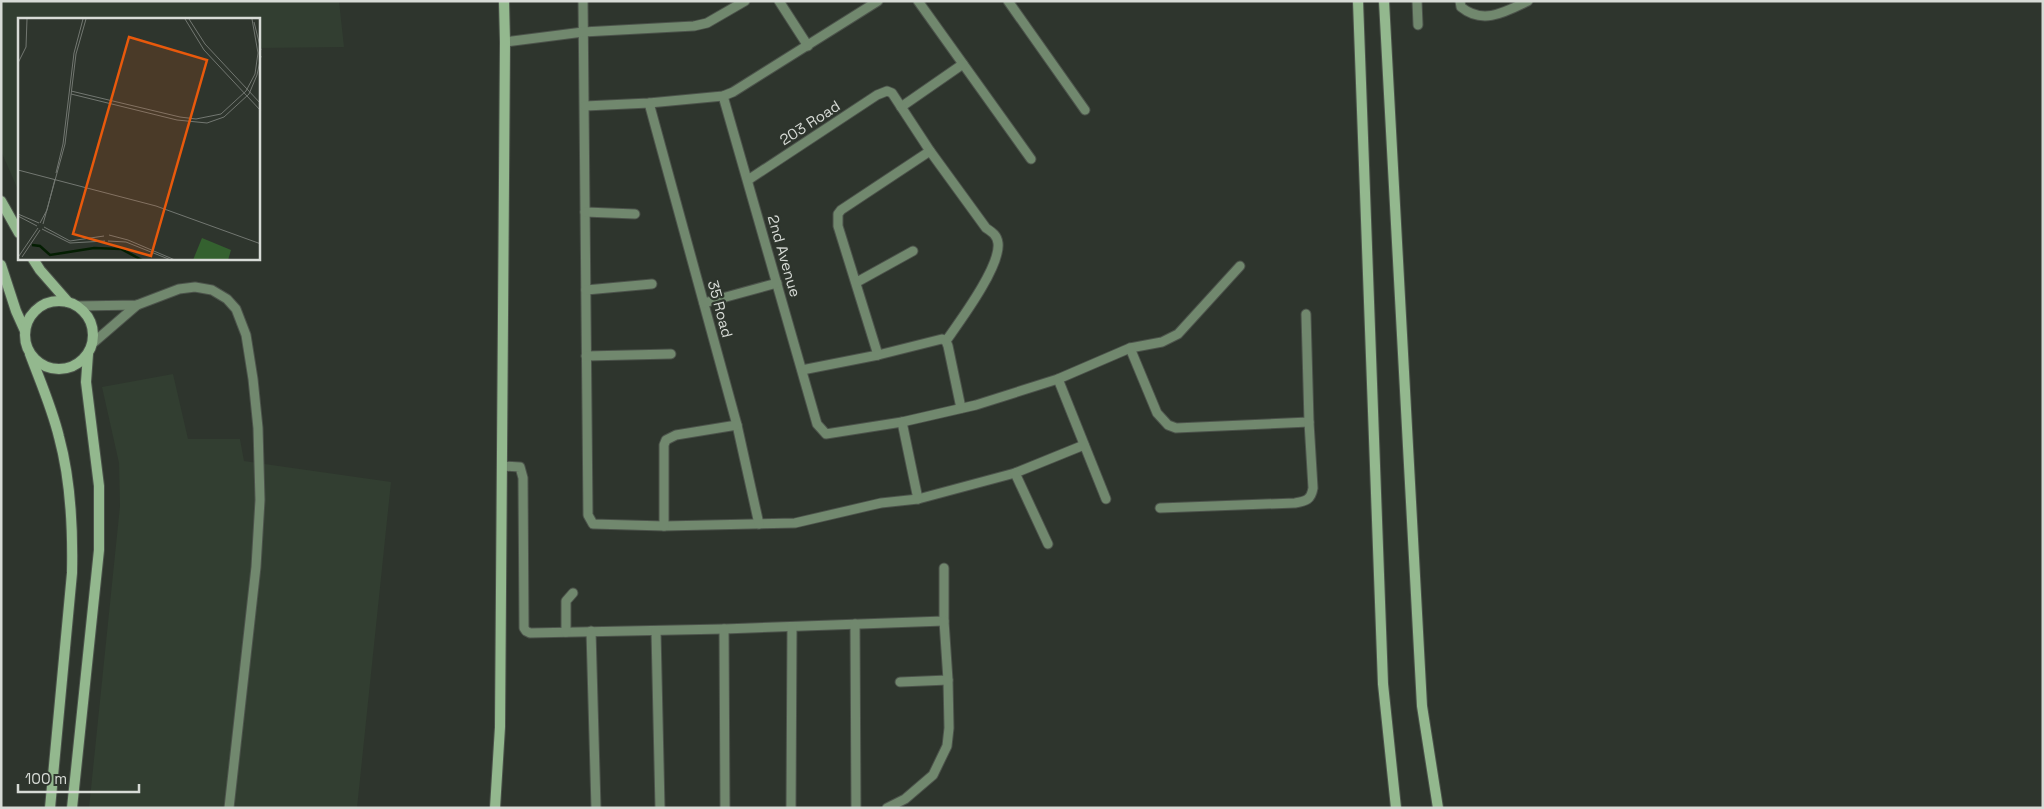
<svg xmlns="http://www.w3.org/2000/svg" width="2044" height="809" font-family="'Space Grotesk',sans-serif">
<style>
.built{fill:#323e31}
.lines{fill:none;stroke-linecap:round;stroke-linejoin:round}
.street-casing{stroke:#4c534b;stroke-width:11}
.secondary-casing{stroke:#4c534b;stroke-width:12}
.street{stroke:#71886e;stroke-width:9}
.secondary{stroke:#93b88e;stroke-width:10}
.labels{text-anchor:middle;stroke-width:4.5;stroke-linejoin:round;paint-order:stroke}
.street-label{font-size:15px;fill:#d7dbd6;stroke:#2e352d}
.inset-river{fill:none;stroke:#041e02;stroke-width:2.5}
.inset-road{fill:none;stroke:#727771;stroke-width:1}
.view{fill:#e8590c;fill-opacity:0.15;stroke:#e8590c;stroke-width:2.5}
.inset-edge{fill:none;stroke:#d7dbd6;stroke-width:2.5}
</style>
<rect width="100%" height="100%" fill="#2e352d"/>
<!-- built -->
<g class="built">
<polygon points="1,1 339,1 344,47 259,48 259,19 19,19 19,192 1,151"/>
<polygon points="173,374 188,439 240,439 244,461 391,482 357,808 89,808 120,506 119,463 102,387"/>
</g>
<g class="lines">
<!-- street casing -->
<g class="street-casing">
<g id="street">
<polyline points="583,1 588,515 593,524 664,526 795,523 881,503 918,499 1015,473 1084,445"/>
<polyline points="779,1 808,46"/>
<polyline points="918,1 1031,159"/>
<polyline points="1008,1 1085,110"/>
<polyline points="1417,1 1418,25"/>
<path d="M1460,1L1461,7C1483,25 1505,12 1528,1"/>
<polyline points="505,42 583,32 694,26 707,23 745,1"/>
<polyline points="723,96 817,424 826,434 902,422 976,405 1058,379 1130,348 1162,342 1178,334 1240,266"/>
<polyline points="649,103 737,425 759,524"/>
<polyline points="585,106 649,103 723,96 733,92 878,1"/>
<polyline points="901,107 963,64"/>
<path d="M748,180L877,95L887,91L892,93L930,151L986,228C992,232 997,235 998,243C1001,266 960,321 946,341"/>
<polyline points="585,212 635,214"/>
<polyline points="857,282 913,251"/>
<polyline points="586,290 652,284"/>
<polyline points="704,303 777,283"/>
<polyline points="78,306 137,305 179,289 195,287 212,290 227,299 236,309 246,335 253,379 258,428 260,500 256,567 229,808"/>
<polyline points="93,343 137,305"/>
<polyline points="1130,348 1157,413 1168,425 1176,428 1309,422"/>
<polyline points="878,355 838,226 838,214 841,210 930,151"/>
<polyline points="586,356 671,354"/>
<polyline points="802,370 878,355 942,339 946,341 948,346 961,408"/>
<polyline points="1058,379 1106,499"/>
<polyline points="902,422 918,499"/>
<polyline points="502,466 520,467 523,478 524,628 526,631 530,633 724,629 944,621 944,568"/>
<polyline points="1015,473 1048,544"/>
<path d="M1160,508L1295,503C1306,501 1311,500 1313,488L1309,422L1306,314"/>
<polyline points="664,526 664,445 666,440 676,435 737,425"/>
<polyline points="855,624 856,808"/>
<polyline points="724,629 725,808"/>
<polyline points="591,631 596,808"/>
<polyline points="656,631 660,808"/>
<polyline points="566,632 566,601 573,593"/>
<polyline points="900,682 948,680"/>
<polyline points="791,808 792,627"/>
<polyline points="887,808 905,799 933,775 947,746 949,728 948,680 944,621"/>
</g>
</g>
<!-- secondary casing -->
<g class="secondary-casing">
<g id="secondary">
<polyline points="1358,1 1383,684 1396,808"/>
<polyline points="1384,1 1422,706 1438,808"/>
<polyline points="1,201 19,233"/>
<polyline points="33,259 40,270 68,302"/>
<polyline points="1,265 16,311 25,331"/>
<circle cx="59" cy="335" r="34"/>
<path d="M30,354C40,381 52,408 59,437C71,481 73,527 72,573L50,808"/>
<polyline points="72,808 99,550 99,486 86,382 88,354"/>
<polyline points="495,808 500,727 505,42 504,1"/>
</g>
</g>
<!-- street -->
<use href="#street" class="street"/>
<!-- secondary -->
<use href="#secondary" class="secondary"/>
</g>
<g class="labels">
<!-- street labels -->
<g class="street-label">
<text transform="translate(810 123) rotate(-33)" y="5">203 Road</text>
<text transform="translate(784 256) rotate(74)" y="5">2nd Avenue</text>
<text transform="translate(720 309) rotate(75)" y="5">35 Road</text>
</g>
</g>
<!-- overview -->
<g transform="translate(18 18)">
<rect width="242" height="242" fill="#2e352d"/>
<path d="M184,220L213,232L210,242H175Z" fill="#34612f"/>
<path class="inset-river" d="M14,227L22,228L32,237L76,230L103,231L124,242"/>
<path class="inset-road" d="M167,1L186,32L243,93M171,1L187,26L243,86M236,4L243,32M0,45L8,29L9,1M53,73L162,99L178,101L203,96L228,73L237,56L240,35L234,1M53,76L159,102L189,105L206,99L231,76L239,57L243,38M0,152L138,188L243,226M38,155L45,126L56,35L65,1M0,196L21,205M0,198L19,208M22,205L29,192L37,161M25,206L47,126L58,36L68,1M26,209L52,223L86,218M24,211L52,225L87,223M91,217L110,222L157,242M90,223L108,224L153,242M1,238L20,210M4,239L22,212"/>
<path class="view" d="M111,19L189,42L133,238L55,216Z"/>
<rect width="242" height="242" class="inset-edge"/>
</g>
<!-- border -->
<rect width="2044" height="809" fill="none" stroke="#d7dbd6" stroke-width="5"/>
<!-- scale -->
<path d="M18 784v8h121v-8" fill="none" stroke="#d7dbd6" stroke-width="2.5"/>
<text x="25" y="784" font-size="15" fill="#d7dbd6" stroke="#2e352d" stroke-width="4" paint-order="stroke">100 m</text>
</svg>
